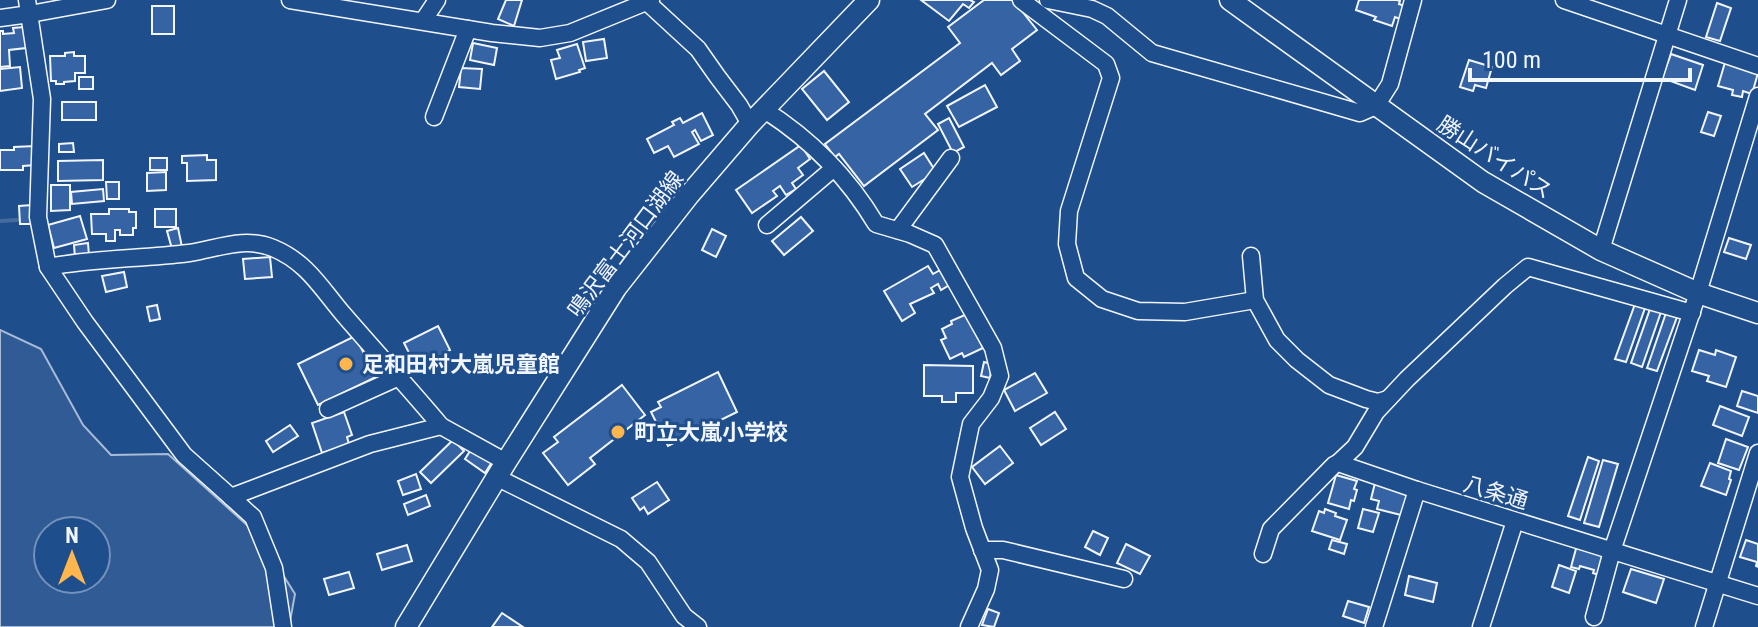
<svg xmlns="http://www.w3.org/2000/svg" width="1758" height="627" font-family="'Roboto Condensed','Noto Sans JP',sans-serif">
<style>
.built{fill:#305b95;stroke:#a8bbd7;stroke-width:2;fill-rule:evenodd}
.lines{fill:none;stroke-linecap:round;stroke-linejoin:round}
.stream{stroke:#446ba0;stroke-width:4}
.building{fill:#3563a3;stroke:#f2f6ff;stroke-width:2}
.minor-casing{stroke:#f2f6ff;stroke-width:19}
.major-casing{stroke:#f2f6ff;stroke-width:23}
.minor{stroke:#1f4e8c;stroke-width:16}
.major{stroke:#1f4e8c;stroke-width:20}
.poi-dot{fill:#ffb74d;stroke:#1f4e8c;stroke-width:3}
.labels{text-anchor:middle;stroke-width:6;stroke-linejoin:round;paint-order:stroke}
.street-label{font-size:22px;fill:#f2f6ff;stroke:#1f4e8c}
.poi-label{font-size:22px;font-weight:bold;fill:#f2f6ff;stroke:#1f4e8c;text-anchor:start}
</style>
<rect width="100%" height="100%" fill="#1f4e8c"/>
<!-- built -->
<path class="built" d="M0,330L41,349L83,425L111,455L168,454L258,535L295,594L289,627H0ZM48,531H96V579H48Z"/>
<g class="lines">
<!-- stream -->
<polyline class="stream" points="0,221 17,220"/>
</g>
<!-- building -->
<g class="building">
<polygon points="506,0 522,0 514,26 498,19"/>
<polygon points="921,0 970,0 974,2 969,8 963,4 949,21"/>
<polygon points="984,0 1013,0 1037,30 1012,49 1020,61 1001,75 992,63 925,114 938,130 864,186 839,154 835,157 825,144 960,43 948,27"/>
<polygon points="1359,0 1397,0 1400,1 1399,4 1405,6 1400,19 1395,17 1392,26 1374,20 1376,17 1356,10"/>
<polygon points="1717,3 1731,8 1720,41 1706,37"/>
<rect x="152" y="6" width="22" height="28"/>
<polygon points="24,27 26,48 9,50 10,66 0,67 0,31 3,31 3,34 14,33 13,28"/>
<polygon points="604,39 607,58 586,61 583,42"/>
<polygon points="473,43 497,48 494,65 470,60"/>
<polygon points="577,44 585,68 579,70 580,72 556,79 551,60 560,58 557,50"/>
<polygon points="74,52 74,56 85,56 85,73 75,73 75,81 64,82 64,84 56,84 56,81 51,81 50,56 65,56 65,53"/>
<polygon points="1671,54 1703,65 1695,90 1662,78"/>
<polygon points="1726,59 1758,73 1752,94 1743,91 1742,97 1732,95 1733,90 1718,86"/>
<polygon points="1469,60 1492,67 1486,88 1475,85 1473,91 1460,87"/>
<polygon points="20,67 22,88 0,91 0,69"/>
<polygon points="461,68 482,69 480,89 459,87"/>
<polygon points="824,71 849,102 827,120 802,89"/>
<rect x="79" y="77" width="14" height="12"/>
<polygon points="985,85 997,107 959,127 947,106"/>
<rect x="62" y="102" width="34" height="18"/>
<polygon points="1708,112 1721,116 1714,136 1701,132"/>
<polygon points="702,113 713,135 701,141 695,130 692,132 699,144 674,157 668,146 654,153 647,139 674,125 672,122 680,118 683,123"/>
<polygon points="949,118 964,147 953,153 938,124"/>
<polygon points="73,143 74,152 59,152 59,144"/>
<polygon points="801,145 810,159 798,168 803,175 792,183 796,189 786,195 780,186 773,191 777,196 752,213 736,190"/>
<polygon points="35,146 36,165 23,166 23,170 0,170 0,150 14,150 14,147"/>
<polygon points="924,153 936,172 912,187 900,169"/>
<polygon points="207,155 207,160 216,160 216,180 187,181 187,163 182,163 182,156"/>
<rect x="150" y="158" width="17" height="12"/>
<polygon points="103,160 103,180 58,181 58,161"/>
<polygon points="166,172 166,190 147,191 147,173"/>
<polygon points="106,182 119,182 119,199 107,199"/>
<polygon points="51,185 70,185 70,210 51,211"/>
<polygon points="103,189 104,201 72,204 71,192"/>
<polygon points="32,205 33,224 20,224 19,206"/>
<polygon points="109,209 129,209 129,212 136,212 136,228 133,228 133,235 120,235 120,230 115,230 115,241 106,241 106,234 92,234 91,214 109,214"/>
<rect x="155" y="209" width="21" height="18"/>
<polygon points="80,216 87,239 54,248 48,225"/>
<polygon points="801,217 813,231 784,255 772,241"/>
<polygon points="178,228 182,247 172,249 167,231"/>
<polygon points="712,229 726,236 716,257 702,250"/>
<polygon points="1729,238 1751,245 1746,259 1724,252"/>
<polygon points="88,243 89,256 75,257 74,245"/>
<polygon points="270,257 272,277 245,279 243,259"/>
<polygon points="928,266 933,274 942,269 951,284 941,290 938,284 931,288 934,293 910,304 915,313 902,321 884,291"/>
<polygon points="124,272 127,287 106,292 102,276"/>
<polygon points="1635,304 1645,308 1626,362 1615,359"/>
<polygon points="157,305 160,319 150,321 147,307"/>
<polygon points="1650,309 1661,312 1642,367 1631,363"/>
<polygon points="1666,313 1677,317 1657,371 1647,368"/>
<polygon points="967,314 983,348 964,357 962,353 950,359 941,340 946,338 942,329 952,324 951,321"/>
<polygon points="438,326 450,350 443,354 445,358 432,364 430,360 416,367 404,343"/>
<polygon points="355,336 376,377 318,405 298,364"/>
<polygon points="1699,350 1715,355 1716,350 1736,357 1726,387 1707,381 1709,376 1692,371"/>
<polygon points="984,362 992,364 990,378 981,376"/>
<polygon points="924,365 973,366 973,393 956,393 956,402 942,402 942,396 924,396"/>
<polygon points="718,372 737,412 668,446 651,412 661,407 658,402"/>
<polygon points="1035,373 1047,393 1015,411 1004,390"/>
<polygon points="622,385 645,415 590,458 595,464 568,485 543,453 558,442 554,437"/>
<polygon points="1742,391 1758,396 1758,413 1737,406"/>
<polygon points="1720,406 1749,417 1742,436 1713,425"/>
<polygon points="344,412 352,435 347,437 349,444 322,453 312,423"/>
<polygon points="1055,412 1066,429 1041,445 1030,428"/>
<polygon points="290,425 298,436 273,452 266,441"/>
<polygon points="1726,439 1748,447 1739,470 1718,463"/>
<polygon points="453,440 464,451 431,483 420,472"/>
<polygon points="1000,446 1013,463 985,484 972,467"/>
<polygon points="472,448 492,462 485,473 465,459"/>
<polygon points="1588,457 1599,461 1580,520 1568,516"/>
<polygon points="1603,460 1618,464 1599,527 1584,523"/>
<polygon points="1710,463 1731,471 1729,479 1731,480 1726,495 1701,486"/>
<polygon points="416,474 421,489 403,495 398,481"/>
<polygon points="1336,475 1357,481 1354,489 1357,490 1354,501 1351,500 1349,509 1328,503"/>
<polygon points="657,482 669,500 648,514 644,507 640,510 632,498"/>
<polygon points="1375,483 1411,492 1405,516 1377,509 1379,501 1371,499"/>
<polygon points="426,495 430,506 408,515 404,504"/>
<polygon points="1325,509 1336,513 1335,516 1347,520 1340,540 1312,531 1319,511 1324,513"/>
<polygon points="1363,509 1379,513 1373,532 1358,528"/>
<polygon points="1093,531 1108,538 1100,555 1085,547"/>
<polygon points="1332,540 1347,544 1344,554 1329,549"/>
<polygon points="1746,540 1758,544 1758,567 1756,566 1757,562 1740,557"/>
<polygon points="1126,544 1150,556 1140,574 1117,563"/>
<polygon points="407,545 412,561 382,570 377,554"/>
<polygon points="1577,545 1609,555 1602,576 1593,573 1594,570 1580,566 1579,569 1571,567"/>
<polygon points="1559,565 1576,571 1569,593 1552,587"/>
<polygon points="1631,569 1664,579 1656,603 1623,592"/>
<polygon points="349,572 354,588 329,595 324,579"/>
<polygon points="1409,576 1437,583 1433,602 1405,595"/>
<polygon points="1348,601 1369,607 1364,623 1343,616"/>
<polygon points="988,609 999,613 994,627 982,625"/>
<polygon points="502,613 523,627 492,627"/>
</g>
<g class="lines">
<!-- minor casing -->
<g class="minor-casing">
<g id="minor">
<polyline points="27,0 42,99 38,217 48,267 85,322 184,455 231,497 370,444 441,426 506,462"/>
<polyline points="290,0 492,33 540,38 570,33 651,0"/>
<polyline points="1021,0 1106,64 1111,78 1069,211 1067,244 1076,278 1102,299 1138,311 1185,312 1255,300"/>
<polyline points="1048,0 1092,9 1107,16 1152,53 1360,113 1376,106 1390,84 1413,0"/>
<polyline points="1564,0 1758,66"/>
<polyline points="647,2 698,49 717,76 739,105 750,124"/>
<polyline points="0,18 30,14 107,0"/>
<polyline points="423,21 437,0"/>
<path d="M763,109C809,138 848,177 876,224L910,234L935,245L993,348L1000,376L991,398L971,424L960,477L974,528L990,570L986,589L969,627"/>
<polyline points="434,117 468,29"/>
<polyline points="767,225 834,168"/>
<polyline points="898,230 951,158"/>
<polyline points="1601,250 1678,0"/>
<polyline points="1251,256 1255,300 1277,340 1297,360 1329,385 1366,399 1378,402 1388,399"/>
<path d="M48,267C95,258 142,259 189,253C217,249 244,236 273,248C307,262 321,288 344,315C376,352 409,388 441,426"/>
<polyline points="328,409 399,377"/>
<polyline points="1338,463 1355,447 1376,412 1407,379 1505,286 1528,267 1692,313"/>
<polyline points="498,478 621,539 648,562 684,616 698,627"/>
<polyline points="231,497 253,517 274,568 283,627"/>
<polyline points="982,550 1003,550 1124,579"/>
<polyline points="1263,554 1271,529 1334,465 1338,463 1417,490 1758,596"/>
<polyline points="1594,617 1612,551 1698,293 1758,96"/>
<polyline points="1374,627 1417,490"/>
<polyline points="1481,627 1515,521"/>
<polyline points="1704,627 1758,453"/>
</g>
</g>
<!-- major casing -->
<g class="major-casing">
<g id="major">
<polyline points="1230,0 1483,182 1601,250 1698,293 1758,313"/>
<polyline points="406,627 506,462 616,288 689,195 750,124 869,0"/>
</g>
</g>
<!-- minor -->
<use href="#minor" class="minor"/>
<!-- major -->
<use href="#major" class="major"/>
</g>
<!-- markers -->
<g class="poi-dot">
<circle cx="346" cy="364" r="8"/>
<circle cx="618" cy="432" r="8"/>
</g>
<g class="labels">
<!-- street labels -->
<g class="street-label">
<text transform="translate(1495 157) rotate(33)" y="8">勝山バイパス</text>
<text transform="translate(625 244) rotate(-53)" y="8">鳴沢富士河口湖線</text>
<text transform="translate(1496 492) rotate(17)" y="8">八条通</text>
</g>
<!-- poi labels -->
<g class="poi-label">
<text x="362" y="372">足和田村大嵐児童館</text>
<text x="634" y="440">町立大嵐小学校</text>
</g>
</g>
<!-- north arrow -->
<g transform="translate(72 555)"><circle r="38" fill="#1f4e8c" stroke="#7391ba" stroke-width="2"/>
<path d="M0-6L14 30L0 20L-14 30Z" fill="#ffb74d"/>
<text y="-12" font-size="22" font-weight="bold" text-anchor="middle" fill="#f2f6ff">N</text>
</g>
<!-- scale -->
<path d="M1470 68v12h220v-12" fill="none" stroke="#f2f6ff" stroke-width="4"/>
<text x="1482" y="68" font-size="24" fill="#f2f6ff" stroke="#1f4e8c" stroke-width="6" paint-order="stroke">100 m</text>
</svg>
